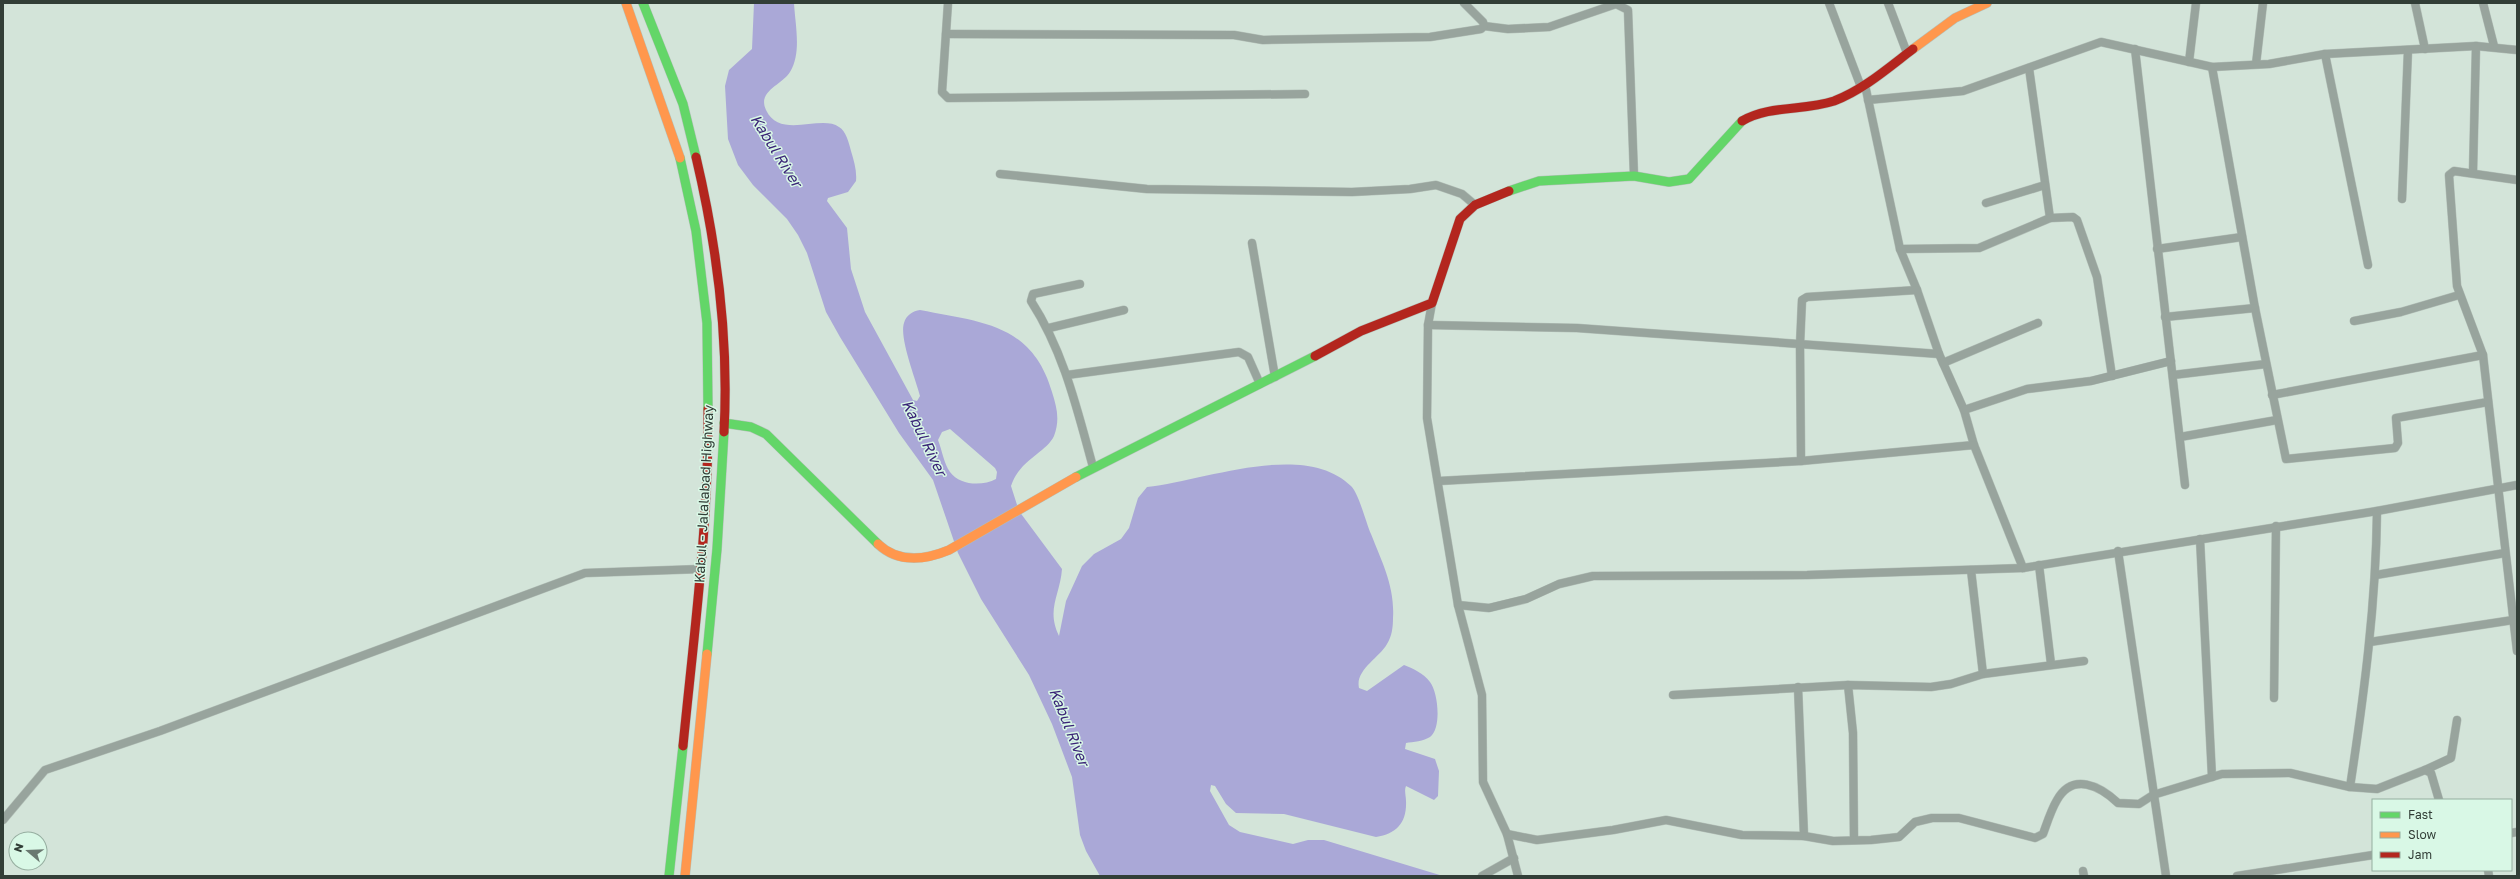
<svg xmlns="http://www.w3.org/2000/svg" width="2520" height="879" font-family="'Golos Text',sans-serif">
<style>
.water{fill:#aaa8d7;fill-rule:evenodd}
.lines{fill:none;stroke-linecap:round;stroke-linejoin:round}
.street-casing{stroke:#b4c1b9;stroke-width:9}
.fast-casing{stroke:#b4c1b9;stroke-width:10}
.slow-casing{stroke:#b4c1b9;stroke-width:10}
.jam-casing{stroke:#b4c1b9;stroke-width:10}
.street{stroke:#98a49d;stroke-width:8}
.fast{stroke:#63d668;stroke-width:9}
.slow{stroke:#ff974d;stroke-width:9}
.jam{stroke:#b3261e;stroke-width:9}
.labels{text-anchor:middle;stroke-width:3;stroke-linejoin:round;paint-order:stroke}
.street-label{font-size:14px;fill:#323e37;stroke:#d9f8e6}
.water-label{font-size:15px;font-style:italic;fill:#3a2477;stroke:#d9f8e6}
</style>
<rect width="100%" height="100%" fill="#d3e4d9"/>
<!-- water -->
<path class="water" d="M754,3H794C795,24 802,53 790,72C782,85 757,91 766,110C780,140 821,114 839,127C846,131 849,143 851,151C854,161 857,171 856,181L848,192L828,198L827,201L847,228L851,269L865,312L913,400L917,401L920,396C916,380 899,338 904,323C906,315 913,311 920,310C980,322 1032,323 1052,392C1057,408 1060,420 1054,436C1046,453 1020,459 1011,486L1019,511L1062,569C1060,596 1046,609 1059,636L1066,601L1082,566L1094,554L1121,539L1129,528L1138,498L1147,487C1204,481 1304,440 1351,486C1359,494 1366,523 1371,534C1382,562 1395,587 1393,618C1393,627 1392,636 1387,644C1379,658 1355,670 1359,688L1367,691L1404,665C1414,669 1423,673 1430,682C1438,692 1442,728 1430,737C1424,741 1413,742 1406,743L1405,749L1435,759L1439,771L1438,796L1434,800L1406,786C1404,790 1406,796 1406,801C1407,822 1397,834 1376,837L1284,814L1236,813L1226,804L1215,786L1211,785L1210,791L1229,825L1240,832L1293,844L1308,840H1324L1443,876H1100L1086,851L1080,835L1072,777L1052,724L1029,675L981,599L958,553L933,480L899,433L840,337L826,312L807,253L798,235L787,219L753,185L738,165L728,139L725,86L729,70L752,49ZM950,429L995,468L997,472L996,479C983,486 960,486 950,472C944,464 942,450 938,440L942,432Z"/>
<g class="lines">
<!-- street casing -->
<g class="street-casing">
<g id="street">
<polyline points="948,3 942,92 948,98 1305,94"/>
<polyline points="1829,3 1861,87"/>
<polyline points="1888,3 1907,53"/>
<polyline points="2415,3 2425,49"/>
<polyline points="2483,3 2494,46"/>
<polyline points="1484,26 1508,29 1549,27 1616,4 1628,10 1634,176"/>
<polyline points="946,34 1234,35 1263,40 1430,37 1481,29 1484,26 1483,22 1464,3"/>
<polyline points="2135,49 2185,485"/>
<polyline points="2325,54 2368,265"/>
<polyline points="2189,62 2196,3"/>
<polyline points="2256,64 2263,3"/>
<polyline points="2212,67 2255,308 2286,459 2395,448 2398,443 2396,418 2488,402"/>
<polyline points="2029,68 2050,218"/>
<polyline points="1865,85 1900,249 1917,290 1939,354 1964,410 1974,445 2023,568"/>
<polyline points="1868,100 1963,91 2101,42 2212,67 2269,64 2325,54 2476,46 2517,50"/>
<polyline points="2473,172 2476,46"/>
<polyline points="1000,174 1147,189 1352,192 1410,189 1436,185 1462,194 1475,205"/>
<polyline points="2517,180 2454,171 2449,175 2457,286 2483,355 2517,651"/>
<polyline points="2402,199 2408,50"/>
<polyline points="1986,203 2045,185"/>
<polyline points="1252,243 1275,377"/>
<polyline points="1900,249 1979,248 2050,218 2073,217 2077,220 2097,277 2112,376"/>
<polyline points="2157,249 2242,237"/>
<path d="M1080,284L1033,294L1031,301C1064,352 1077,409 1093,467"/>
<polyline points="1432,303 1428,325 1427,418 1458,605 1482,695 1483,782 1507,834 1518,876"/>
<polyline points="2165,317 2255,308"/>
<polyline points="2354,321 2401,312 2459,295"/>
<polyline points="1428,325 1577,328 1939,354"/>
<polyline points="1049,328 1124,310"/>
<polyline points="1943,363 2038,323"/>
<polyline points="1067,375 1239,352 1248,357 1260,384"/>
<polyline points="2173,375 2266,364"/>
<polyline points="2272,395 2483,355"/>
<polyline points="1964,410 2027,389 2091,381 2171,361"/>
<polyline points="2180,437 2277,420"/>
<polyline points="1801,461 1800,345 1802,300 1807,297 1917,290"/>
<polyline points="1439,481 1801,461 1974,445"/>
<polyline points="2200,539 2212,777"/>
<polyline points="2118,551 2166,876"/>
<polyline points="2039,565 2051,664"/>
<polyline points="1971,570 1983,674"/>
<polyline points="2376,575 2505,553"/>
<polyline points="1458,605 1489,608 1526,599 1559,584 1593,576 1807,575 2023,568 2377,511 2517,485"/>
<polyline points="2370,642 2513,620"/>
<polyline points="1848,685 1853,733 1854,840"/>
<polyline points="1798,687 1804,836"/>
<polyline points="1673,695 1848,685 1931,687 1951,684 1983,674 2084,661"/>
<polyline points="2274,698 2276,526"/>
<polyline points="2425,770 2451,758 2457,720"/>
<path d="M2350,787C2364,695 2376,604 2377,511"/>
<polyline points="3,820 45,770 160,731 585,573 701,569"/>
<polyline points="2511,833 2517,832"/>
<path d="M1507,834L1537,840L1613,830L1666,820L1742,835L1804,836L1833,841L1871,840L1899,837L1915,822L1932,818H1959L2035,838L2043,834C2047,823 2051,810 2057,800C2073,772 2100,786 2118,803L2139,804L2153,795L2222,774L2290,773L2350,787L2377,789L2425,770L2431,773L2439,800"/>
<polyline points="2488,870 2489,876"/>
<polyline points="2083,871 2084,876"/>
<polyline points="1482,876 1514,858"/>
<polyline points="2237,876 2373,855"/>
</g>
</g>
<!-- fast casing -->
<g class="fast-casing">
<g id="fast">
<polyline points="643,3 683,104 696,157"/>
<polyline points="680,158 696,231 707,323 708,409"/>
<polyline points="1509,191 1539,181 1634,176 1669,182 1689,179 1742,121"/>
<polyline points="724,423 751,427 766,434 878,544"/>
<polyline points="1076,477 1315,356"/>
<polyline points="707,654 717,549 724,432"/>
<polyline points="669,876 683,746"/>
</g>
</g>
<!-- slow casing -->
<g class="slow-casing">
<g id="slow">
<polyline points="626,3 680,158"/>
<polyline points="1913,49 1955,18 1987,3"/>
<path d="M878,544C898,563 925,560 949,550L1076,477"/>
<polyline points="685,876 707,654"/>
</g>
</g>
<!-- jam casing -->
<g class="jam-casing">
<g id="jam">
<path d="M1742,121C1770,105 1803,111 1834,101C1863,90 1888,68 1913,49"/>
<path d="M696,157C717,246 729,340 724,432"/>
<polyline points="1315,356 1361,331 1432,303 1460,219 1475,205 1509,191"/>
<path d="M683,746C694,634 709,522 708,409"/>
</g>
</g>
<!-- street -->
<use href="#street" class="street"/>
<!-- fast -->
<use href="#fast" class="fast"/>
<!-- slow -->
<use href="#slow" class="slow"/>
<!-- jam -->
<use href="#jam" class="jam"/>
</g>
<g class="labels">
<!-- street labels -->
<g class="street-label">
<text transform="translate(704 494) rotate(-87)" y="5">Kabul - Jalalabad Highway</text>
</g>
<!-- water labels -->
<g class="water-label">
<text transform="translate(776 151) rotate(58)" y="5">Kabul River</text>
<text transform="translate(924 438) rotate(64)" y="5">Kabul River</text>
<text transform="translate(1069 727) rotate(68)" y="5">Kabul River</text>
</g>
</g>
<!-- border -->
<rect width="2520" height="879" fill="none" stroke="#323e37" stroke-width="8"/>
<!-- legend -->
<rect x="2372" y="799" width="140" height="72" fill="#d9f8e6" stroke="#96aea0"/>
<rect x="2380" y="812" width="20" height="6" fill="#63d668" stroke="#96aea0"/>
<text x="2408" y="819" font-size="12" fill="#323e37">Fast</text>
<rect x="2380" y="832" width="20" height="6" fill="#ff974d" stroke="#96aea0"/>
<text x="2408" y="839" font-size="12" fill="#323e37">Slow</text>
<rect x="2380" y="852" width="20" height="6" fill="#b3261e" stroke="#96aea0"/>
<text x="2408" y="859" font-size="12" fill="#323e37">Jam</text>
<!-- north arrow -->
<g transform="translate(28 851) rotate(289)"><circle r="19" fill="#d9f8e6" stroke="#96aea0"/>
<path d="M0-3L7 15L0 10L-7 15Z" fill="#6a7870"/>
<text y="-6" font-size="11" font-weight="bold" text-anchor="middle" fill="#323e37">N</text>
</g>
</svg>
